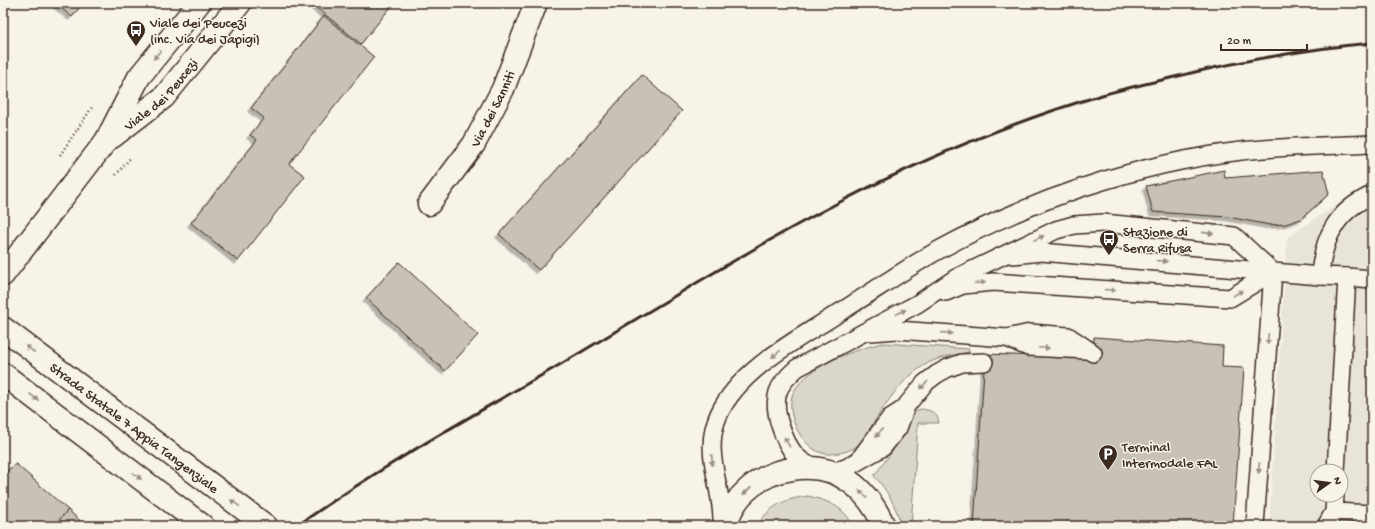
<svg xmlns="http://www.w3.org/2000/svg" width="1375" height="529" font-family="'Gochi Hand',sans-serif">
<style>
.built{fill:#e9e4d9;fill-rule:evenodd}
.green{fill:#dbd6cb;stroke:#8b8074}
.building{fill:#c8c1b6;stroke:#3b2a1e;filter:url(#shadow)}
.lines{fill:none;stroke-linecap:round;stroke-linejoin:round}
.service-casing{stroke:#3b2a1e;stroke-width:20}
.minor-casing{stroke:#3b2a1e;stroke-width:25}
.trunk-casing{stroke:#3b2a1e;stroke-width:25}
.path{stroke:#3b2a1e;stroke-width:2.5;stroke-dasharray:1 3;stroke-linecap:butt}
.service{stroke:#f7f3e8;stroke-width:17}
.minor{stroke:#f7f3e8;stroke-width:22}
.trunk{stroke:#f7f3e8;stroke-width:22}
.rail{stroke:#3b2a1e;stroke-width:3}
.oneway{fill:#998e83}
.labels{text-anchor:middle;stroke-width:3;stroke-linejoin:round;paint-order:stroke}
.poi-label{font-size:14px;fill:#3b2a1e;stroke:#f7f3e8;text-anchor:start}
.street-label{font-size:14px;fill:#3b2a1e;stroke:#f7f3e8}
</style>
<defs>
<filter id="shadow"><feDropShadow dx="-3.5" dy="3.5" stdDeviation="0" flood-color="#0004"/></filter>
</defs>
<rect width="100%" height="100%" fill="#f7f3e8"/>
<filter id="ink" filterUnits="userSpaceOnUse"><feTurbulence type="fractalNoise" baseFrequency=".025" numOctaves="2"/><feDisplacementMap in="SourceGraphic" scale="8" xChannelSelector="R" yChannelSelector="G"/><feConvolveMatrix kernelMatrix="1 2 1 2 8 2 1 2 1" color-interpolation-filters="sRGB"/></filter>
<g filter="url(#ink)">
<!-- built -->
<path class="built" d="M1372,181V526H1269L1287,238ZM1317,471H1341V495H1317Z"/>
<!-- green -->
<g class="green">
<path d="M883,343L969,349V352C954,355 937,357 923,366C901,380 887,402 873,423C869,430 865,438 860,443C853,451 841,453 832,454C805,457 782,413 794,391C809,365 856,349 883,343Z"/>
<path d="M921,409C931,410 938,413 939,423H918L911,526H902C896,508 888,490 874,476L905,434L902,431L916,411Z"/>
<path d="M808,496C826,500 845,507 853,526H757C769,506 785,499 808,496Z"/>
</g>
<!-- building -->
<g class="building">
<polygon points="55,3 83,3 72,17"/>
<polygon points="311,3 394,3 361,44"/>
<polygon points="324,16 374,57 289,164 305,176 238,261 191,223 257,140 250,135 264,118 251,108"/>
<polygon points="642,75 682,111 539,270 499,234"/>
<polygon points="1224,170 1225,178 1323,170 1329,194 1301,219 1286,224 1270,225 1228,217 1153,212 1146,186"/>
<polygon points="399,262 478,335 445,371 366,298"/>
<polygon points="1094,337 1223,346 1222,367 1244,368 1233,526 974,526 985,354 1093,358"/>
<polygon points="16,464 68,510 54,526 3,526 3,476 9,469"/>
<polygon points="68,510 86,526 54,526"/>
</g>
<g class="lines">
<!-- service casing -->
<g class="service-casing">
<g id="service">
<polyline points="1013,255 1041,252 1273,272"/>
<polyline points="1320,276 1347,277 1336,471"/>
<polyline points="1347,277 1372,279"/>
<polyline points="946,292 963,285 993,282 1230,298 1273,272"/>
<polyline points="871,332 897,330 1007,338 1030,333 1068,336 1093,353"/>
<polyline points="1007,338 1028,347 1088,350"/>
<polyline points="861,457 890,418 904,409"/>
<path d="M814,468C808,465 801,461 796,456C784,442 772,411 778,392C781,383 790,374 797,368L917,304L956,278L1056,230L1074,225L1103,223L1234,236L1273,272L1320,276C1323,238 1336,211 1372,195"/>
<polyline points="830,472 846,468 883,447 898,428 906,406 925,383 937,374 948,368 962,363 984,362"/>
<polyline points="1334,512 1372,514"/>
<path d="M722,526C724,487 701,453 719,414C740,369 797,340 837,314C871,293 903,270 937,251C1030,200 1136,164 1241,151C1285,146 1328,146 1372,144"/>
<polyline points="1255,526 1273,272"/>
<polyline points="1326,526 1334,512 1335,495"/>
</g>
</g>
<!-- minor casing -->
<g class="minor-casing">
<g id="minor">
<path id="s1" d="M112,137L164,97L240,3"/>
<path id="s2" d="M429,204L474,144L503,89L536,3"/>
<polyline points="3,275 106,141 139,77 199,3"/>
<path d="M725,526C729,514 735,501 745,492C771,466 818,459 849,481C866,493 876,508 884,526"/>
</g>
</g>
<!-- trunk casing -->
<g class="trunk-casing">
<g id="trunk">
<path id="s3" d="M3,328L266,526"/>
<polyline points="3,374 203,526"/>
</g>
</g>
<!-- path -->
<g class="path">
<polyline points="60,155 93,106"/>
<polyline points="116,175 131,157"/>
</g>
<!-- service -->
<use href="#service" class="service"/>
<!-- minor -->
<use href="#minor" class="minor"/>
<!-- trunk -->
<use href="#trunk" class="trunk"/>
<!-- rail -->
<path class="rail" d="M297,526C388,461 487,408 583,351C667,301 750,249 836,204C921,160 1011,122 1102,95C1133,86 1164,80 1195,72C1253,59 1312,48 1372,43"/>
</g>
<!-- one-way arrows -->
<defs><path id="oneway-solid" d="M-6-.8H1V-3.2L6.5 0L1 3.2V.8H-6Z"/></defs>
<g class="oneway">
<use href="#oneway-solid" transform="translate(157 55) rotate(129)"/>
<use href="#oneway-solid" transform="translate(1208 233) rotate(6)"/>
<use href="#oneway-solid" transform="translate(1039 238) rotate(-25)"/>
<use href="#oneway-solid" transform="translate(1162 261) rotate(4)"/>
<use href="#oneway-solid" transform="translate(980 283) rotate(-5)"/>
<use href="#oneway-solid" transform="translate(1110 290) rotate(4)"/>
<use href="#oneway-solid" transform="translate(1238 293) rotate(-31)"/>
<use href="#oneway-solid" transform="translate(901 312) rotate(-28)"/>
<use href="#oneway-solid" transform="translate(947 333) rotate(4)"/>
<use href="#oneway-solid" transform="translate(1268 339) rotate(94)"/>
<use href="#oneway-solid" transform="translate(1044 348) rotate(3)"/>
<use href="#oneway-solid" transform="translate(30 349) rotate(-143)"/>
<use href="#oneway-solid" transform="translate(776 354) rotate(142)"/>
<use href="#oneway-solid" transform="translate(924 385) rotate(134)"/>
<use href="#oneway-solid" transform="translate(34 397) rotate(37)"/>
<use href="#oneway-solid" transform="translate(879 433) rotate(127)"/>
<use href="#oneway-solid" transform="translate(787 442) rotate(-119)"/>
<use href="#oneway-solid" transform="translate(712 460) rotate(86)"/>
<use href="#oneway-solid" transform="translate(1259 468) rotate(94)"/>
<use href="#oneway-solid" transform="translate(137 476) rotate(37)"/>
<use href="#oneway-solid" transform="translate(747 491) rotate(138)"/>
<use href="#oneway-solid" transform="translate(863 494) rotate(-134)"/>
<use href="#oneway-solid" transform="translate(235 503) rotate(-144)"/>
</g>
</g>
<!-- icons -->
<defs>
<g id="bus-pin" transform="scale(1)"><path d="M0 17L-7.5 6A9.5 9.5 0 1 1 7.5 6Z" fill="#3b2a1e" stroke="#f7f3e8"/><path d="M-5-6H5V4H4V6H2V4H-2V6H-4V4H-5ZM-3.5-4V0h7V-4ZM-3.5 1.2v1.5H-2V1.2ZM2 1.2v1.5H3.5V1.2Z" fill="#fff"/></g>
<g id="parking-pin" transform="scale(1)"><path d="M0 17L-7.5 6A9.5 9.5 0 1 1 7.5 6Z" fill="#3b2a1e" stroke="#f7f3e8"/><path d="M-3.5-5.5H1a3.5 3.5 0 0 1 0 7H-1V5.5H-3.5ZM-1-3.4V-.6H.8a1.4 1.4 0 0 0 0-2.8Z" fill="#fff"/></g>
</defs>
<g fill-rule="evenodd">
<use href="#bus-pin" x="136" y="30"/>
<use href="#bus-pin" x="1109" y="239"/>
<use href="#parking-pin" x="1108" y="454"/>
</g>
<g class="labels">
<!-- poi labels -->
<g class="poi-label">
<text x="150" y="27">Viale dei Peucezi<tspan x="150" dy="16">(inc. Via dei Japigi)</tspan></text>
<text x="1123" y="236">Stazione di<tspan x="1123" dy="16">Serra Rifusa</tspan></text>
<text x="1122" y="451">Terminal<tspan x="1122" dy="16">Intermodale FAL</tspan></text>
</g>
<!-- street labels -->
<g class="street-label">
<text dy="5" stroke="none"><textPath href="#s1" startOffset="65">Viale dei Peucezi</textPath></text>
<text dy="5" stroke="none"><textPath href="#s2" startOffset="115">Via dei Sanniti</textPath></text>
<text dy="5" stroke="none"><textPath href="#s3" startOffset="165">Strada Statale 7 Appia Tangenziale</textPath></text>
</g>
</g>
<!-- margin -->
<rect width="1375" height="529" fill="none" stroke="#f7f3e8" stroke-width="16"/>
<rect x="8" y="8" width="1359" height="513" fill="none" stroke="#3b2a1e" stroke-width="1.5" filter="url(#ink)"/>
<!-- north arrow -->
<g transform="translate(1329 483) rotate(76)"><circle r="19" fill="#f7f3e8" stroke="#aca397"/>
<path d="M0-3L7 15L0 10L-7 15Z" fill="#3b2a1e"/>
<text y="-6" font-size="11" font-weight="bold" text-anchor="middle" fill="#3b2a1e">N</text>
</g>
<!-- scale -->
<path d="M1221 44v6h86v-6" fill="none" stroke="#3b2a1e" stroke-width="2"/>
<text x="1227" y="44" font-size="12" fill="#3b2a1e" stroke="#f7f3e8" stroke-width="3" paint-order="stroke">20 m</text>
</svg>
